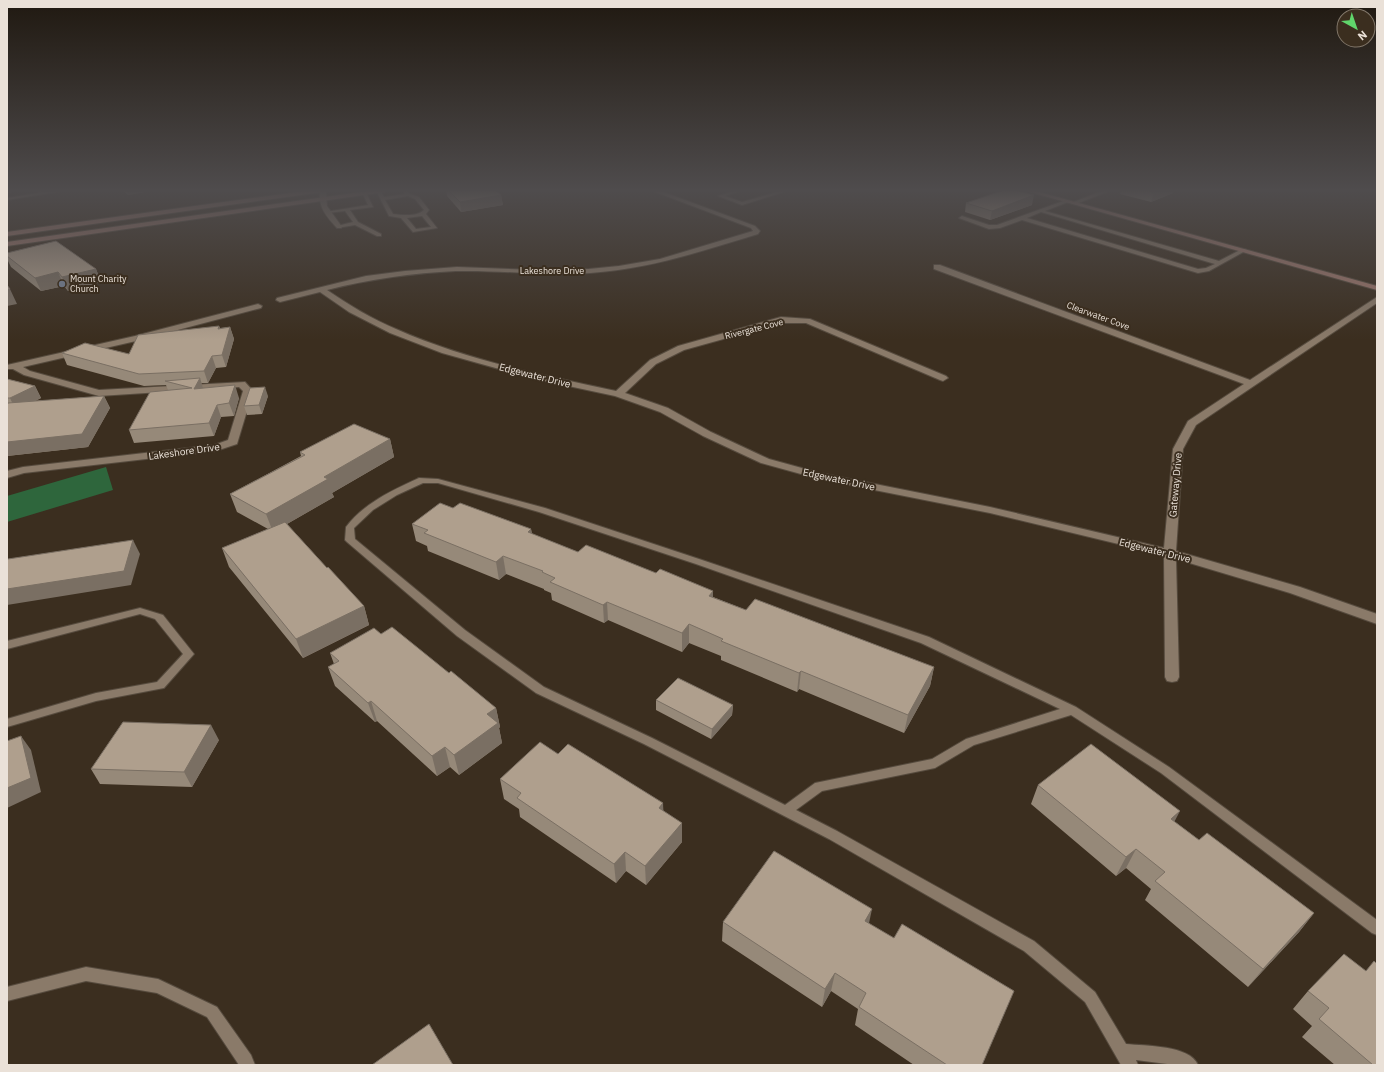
<svg xmlns="http://www.w3.org/2000/svg" width="1384" height="1072" font-family="'IBM Plex Sans',sans-serif">
<style>
.green{fill:#2e663c}
.lines{fill:none;stroke-linecap:round;stroke-linejoin:round}
.lane-casing{stroke:#564b3e;stroke-width:2}
.street-casing{stroke:#564b3e;stroke-width:2}
.secondary-casing{stroke:#564b3e;stroke-width:2}
.lane{fill:#8a7a69;fill-rule:evenodd}
.street{fill:#8a7a69;fill-rule:evenodd}
.secondary{fill:#a0796e;fill-rule:evenodd}
.wall{fill:#968979}
.shaded-wall{fill:#7a6f63}
.building{fill:#af9f8d;stroke:#7a6f63}
.worship-dot{fill:#6b7280;stroke:#3b2e1f;stroke-width:1.5}
.labels{text-anchor:middle;stroke-width:4;stroke-linejoin:round;paint-order:stroke}
.far-street-label{font-size:9px;fill:#eae1d8;stroke:#3b2e1f}
.far-poi-label{font-size:9px;fill:#eae1d8;stroke:#3b2e1f;text-anchor:start}
.street-label{font-size:10px;fill:#eae1d8;stroke:#3b2e1f}
</style>
<rect width="100%" height="100%" fill="#3b2e1f"/>
<!-- green -->
<polygon class="green" points="106,467 113,490 7,522 7,496"/>
<g class="lines">
<!-- lane casing -->
<g class="lane-casing">
<g id="lane">
<polygon points="38,190 42,190 42,192 69,190 7,200 7,198 38,193"/>
<path d="M376,190H380L384,197L405,194L402,190H406L410,194L419,197L429,210L426,214L437,228L413,232L401,218L389,216ZM408,196L415,199L424,210C417,217 402,215 393,214L385,200ZM422,216L431,227L416,229L407,218Z"/>
<polygon points="737,190 743,190 725,196 742,202 780,191 779,190 787,191 742,205 718,196"/>
<polygon points="362,192 366,192 373,207 350,210 358,222 381,234 381,236 377,236 355,225 337,228 337,226 353,222 345,211 327,213 325,212 368,205"/>
<path d="M1066,200L1068,201V202L1045,211L1219,261L1242,249L1247,250L1209,271L1198,273L1022,220L1000,228L989,229L959,218L962,216L989,225H997ZM1041,212L1215,264L1206,268L1198,269L1027,218Z"/>
<path d="M419,478L438,479L545,508L702,560L929,637L1076,707L1169,767L1377,920V935L1372,933L1161,773L1071,715L974,745L935,768L822,791L796,810L837,831L1034,941L1095,992L1126,1044C1145,1046 1190,1045 1198,1065H1175L1136,1060L1138,1065H1121L1085,1002L1024,951L829,839L644,744L536,693L457,636L347,542L345,540L346,527C364,503 393,490 419,478ZM423,483H438L539,512L696,564L921,643L1060,709L966,739L932,759L815,783L785,805L652,738L544,687L465,630L355,539L354,528L373,510L397,495Z"/>
<polygon points="140,608 163,615 194,654 164,688 96,701 7,727 7,719 96,693 157,682 183,654 155,619 140,614 7,649 7,641"/>
<polygon points="86,967 158,979 217,1007 251,1055 255,1065 239,1065 207,1017 157,993 86,981 7,1001 7,987"/>
</g>
</g>
<!-- street casing -->
<g class="street-casing">
<g id="street">
<path d="M320,190H326L327,206L342,227L341,228H337C326,216 318,207 320,190Z"/>
<path d="M650,190H658L755,226L760,231L758,234C702,251 650,269 590,273C545,276 501,270 456,271C412,273 370,279 327,290C349,305 372,319 396,329C466,360 542,375 616,391L650,360L678,346L781,317L810,319L946,376L948,378L943,381L940,380L806,323H781L684,350L656,364L625,393L668,408L711,432L769,459L820,473L990,507L1164,548L1173,449L1188,421L1244,384L934,269V265H940L1250,380L1377,297V303L1196,425L1183,449L1176,551L1300,587L1377,614V624L1290,593L1176,559L1179,677L1177,681L1172,682L1167,681L1165,677L1164,555L990,513L819,479L761,463L703,436L660,412L615,396L531,378L442,353L390,333L349,312L320,292L280,302L276,300L277,298L366,276L405,271L457,267L535,270L589,269L619,266L660,259L753,231L751,228Z"/>
<polygon points="1104,190 1112,190 1076,204 1071,203"/>
<polygon points="258,304 262,306 261,308 136,341 23,367 30,371 99,390 245,382 253,391 237,444 216,451 24,473 7,478 7,471 23,467 214,445 228,440 243,391 239,387 99,396 24,375 13,369 7,369 7,365 135,336"/>
</g>
</g>
<!-- secondary casing -->
<g class="secondary-casing">
<g id="secondary">
<polygon points="311,190 326,190 323,192 7,236 7,232"/>
<polygon points="374,190 388,190 385,192 7,246 7,242"/>
<polygon points="1023,190 1032,190 1377,286 1377,290"/>
</g>
</g>
<!-- lane -->
<use href="#lane" class="lane"/>
<!-- street -->
<use href="#street" class="street"/>
<!-- secondary -->
<use href="#secondary" class="secondary"/>
</g>
<!-- wall -->
<g class="wall">
<polygon points="122,190 156,190 128,195"/>
<polygon points="446,190 495,190 501,195 503,205 461,212 447,196"/>
<polygon points="1121,190 1173,190 1173,193 1151,202 1120,194"/>
<polygon points="966,203 1032,205 990,220 965,212"/>
<polygon points="7,253 96,269 101,282 68,291 64,286 41,291 11,267 7,259"/>
<polygon points="219,326 220,328 230,327 234,339 226,367 216,368 208,383 201,383 203,388 239,398 234,416 221,417 214,436 134,443 129,430 168,390 166,385 144,386 67,365 62,353 129,354"/>
<polygon points="7,379 35,386 41,398 35,401 104,396 110,408 88,447 7,456"/>
<polygon points="268,396 262,414 247,415 244,406"/>
<polygon points="390,439 394,457 332,493 334,497 287,524 327,568 364,606 369,625 303,658 229,567 222,548 268,529 237,512 230,494 301,456 300,452"/>
<polygon points="453,508 531,529 532,534 578,552 656,573 713,591 713,597 746,610 934,667 930,686 904,733 799,689 797,692 721,660 721,656 689,643 682,652 608,620 604,623 552,600 551,593 544,590 544,589 506,574 499,580 428,551 427,546 416,541 412,524"/>
<polygon points="381,634 449,673 496,708 500,727 499,728 502,743 459,775 450,767 437,776 377,721 375,722 335,686 328,667 334,664 330,653"/>
<polygon points="656,700 733,705 732,715 711,739 656,710"/>
<polygon points="219,740 192,787 100,784 91,769"/>
<polygon points="558,754 663,811 682,842 646,885 626,871 616,883 520,817 519,809 504,799 500,779"/>
<polygon points="1038,785 1175,822 1199,840 1314,913 1299,932 1248,987 1145,900 1151,889 1126,868 1116,876 1031,804"/>
<polygon points="723,922 869,923 982,1065 914,1065 855,1025 858,1009 831,991 822,1007 722,941"/>
<polygon points="1344,954 1377,1065 1335,1065 1302,1037 1312,1026 1293,1009 1308,991"/>
</g>
<!-- shaded-wall -->
<g class="shaded-wall">
<polygon points="7,190 13,190 14,192 7,193"/>
<polygon points="126,190 156,190 128,195"/>
<polygon points="1160,190 1173,190 1173,193 1151,202 1154,192"/>
<polygon points="501,195 503,205 461,212 460,202"/>
<polygon points="1034,195 1032,205 990,220 992,211"/>
<polygon points="96,269 101,282 68,291 62,277"/>
<polygon points="58,272 64,286 41,291 35,278"/>
<polygon points="7,289 10,289 17,304 7,306"/>
<polygon points="230,327 234,339 226,367 222,355"/>
<polygon points="212,356 216,368 208,383 204,371"/>
<polygon points="200,378 204,391 194,389"/>
<polygon points="235,385 239,398 234,416 229,403"/>
<polygon points="35,386 41,398 16,411 10,398"/>
<polygon points="265,387 268,396 262,414 259,405"/>
<polygon points="104,396 110,408 88,447 7,456 7,442"/>
<polygon points="217,405 221,417 214,436 209,423"/>
<polygon points="390,439 394,457 332,493 334,497 273,532 266,514 324,477"/>
<polygon points="531,529 534,547 528,532"/>
<polygon points="133,540 140,554 131,585 7,605 7,589"/>
<polygon points="503,556 506,574 499,580 496,562"/>
<polygon points="713,591 713,609 709,596"/>
<polygon points="607,602 608,620 604,623 603,605"/>
<polygon points="364,606 369,625 303,658 296,639"/>
<polygon points="689,624 689,643 682,652 682,633"/>
<polygon points="934,667 930,686 904,733 908,715"/>
<polygon points="801,671 799,689 797,692 799,673"/>
<polygon points="371,701 377,721 375,722 368,703"/>
<polygon points="733,705 732,715 711,739 712,729"/>
<polygon points="496,708 500,727 499,728 502,743 459,775 454,755 487,714"/>
<polygon points="211,725 219,740 192,787 184,772"/>
<polygon points="21,736 31,750 41,792 7,808 7,788"/>
<polygon points="445,747 450,767 437,776 432,756"/>
<polygon points="663,803 664,823 659,808"/>
<polygon points="1180,811 1170,830 1171,819"/>
<polygon points="682,823 682,842 646,885 645,866"/>
<polygon points="1136,849 1126,868 1116,876 1126,857"/>
<polygon points="625,852 626,871 616,883 614,864"/>
<polygon points="872,909 868,928 865,921"/>
<polygon points="1314,913 1299,932 1248,987 1263,969"/>
<polygon points="835,973 831,991 822,1007 825,989"/>
</g>
<!-- building -->
<g class="building">
<polygon points="448,190 495,190 501,195 460,202"/>
<polygon points="1004,190 1015,190 1034,195 992,211 966,203"/>
<polygon points="1144,190 1160,190 1154,192"/>
<polygon points="56,241 96,269 62,277 58,272 35,278 7,256 7,253"/>
<polygon points="7,285 10,289 7,289"/>
<polygon points="219,326 218,329 230,327 222,355 212,356 204,371 139,374 62,353 85,343 129,354 138,335"/>
<polygon points="200,378 194,389 235,385 229,403 217,405 209,423 129,430 150,392 192,388 165,381"/>
<polygon points="7,379 35,386 10,398 7,398"/>
<polygon points="265,387 259,405 244,406 250,388"/>
<polygon points="104,396 82,434 7,442 7,405 8,403"/>
<polygon points="354,424 390,439 324,477 328,479 266,514 230,494 305,455 300,452"/>
<polygon points="440,503 453,508 460,503 531,529 528,532 578,552 586,545 656,573 660,569 713,591 709,596 746,610 755,599 934,667 908,715 801,671 799,673 721,641 723,639 689,624 682,633 607,602 603,605 550,582 555,578 542,572 543,571 503,556 496,562 424,533 428,530 412,524"/>
<polygon points="285,522 327,568 328,567 364,606 296,639 222,548"/>
<polygon points="133,540 124,571 7,589 7,560 8,559"/>
<polygon points="392,627 449,673 451,671 496,708 487,714 498,723 454,755 445,747 432,756 371,701 368,703 328,667 339,661 330,653 374,628 381,634"/>
<polygon points="678,678 733,705 712,729 656,700"/>
<polygon points="123,722 211,725 184,772 91,769"/>
<polygon points="21,736 31,778 7,788 7,741"/>
<polygon points="540,742 558,754 568,744 663,803 659,808 682,823 645,866 625,852 614,864 517,798 521,793 500,779"/>
<polygon points="1091,744 1180,811 1171,819 1199,840 1207,833 1314,913 1263,969 1155,881 1165,872 1136,849 1126,857 1038,785"/>
<polygon points="774,851 872,909 865,921 894,938 902,924 1014,991 982,1065 947,1065 859,1007 866,993 835,973 825,989 723,922"/>
<polygon points="1344,954 1366,971 1374,961 1377,964 1377,1065 1373,1065 1319,1019 1329,1008 1308,991"/>
<polygon points="429,1024 453,1065 372,1065"/>
</g>
<!-- sky -->
<linearGradient id="sky" x2="0" y2="1"><stop stop-color="#201911"/><stop offset="0.56" stop-color="#4f4c4d"/><stop offset="1" stop-color="#4f4c4d" stop-opacity="0"/></linearGradient>
<rect width="1384" height="340" fill="url(#sky)"/>
<!-- markers -->
<circle class="worship-dot" cx="62" cy="284" r="4"/>
<g class="labels">
<!-- far-street labels -->
<g class="far-street-label">
<text x="552" y="274">Lakeshore Drive</text>
<text transform="translate(1098 316) rotate(20)" y="3">Clearwater Cove</text>
<text transform="translate(754 329) rotate(-14)" y="3">Rivergate Cove</text>
</g>
<!-- far-poi labels -->
<g class="far-poi-label">
<text x="70" y="282">Mount Charity<tspan x="70" dy="10">Church</tspan></text>
</g>
<!-- street labels -->
<g class="street-label">
<text transform="translate(535 375) rotate(14)" y="4">Edgewater Drive</text>
<text transform="translate(184 451) rotate(-8)" y="4">Lakeshore Drive</text>
<text transform="translate(839 479) rotate(12)" y="4">Edgewater Drive</text>
<text transform="translate(1175 485) rotate(-85)" y="4">Gateway Drive</text>
<text transform="translate(1155 550) rotate(14)" y="4">Edgewater Drive</text>
</g>
</g>
<!-- border -->
<rect width="1384" height="1072" fill="none" stroke="#eae1d8" stroke-width="16"/>
<!-- north arrow -->
<g transform="translate(1356 28) rotate(140)"><circle r="19" fill="#3b2e1f" stroke="#817669"/>
<path d="M0-3L7 15L0 10L-7 15Z" fill="#60d56b"/>
<text y="-6" font-size="11" font-weight="bold" text-anchor="middle" fill="#eae1d8">N</text>
</g>
</svg>
